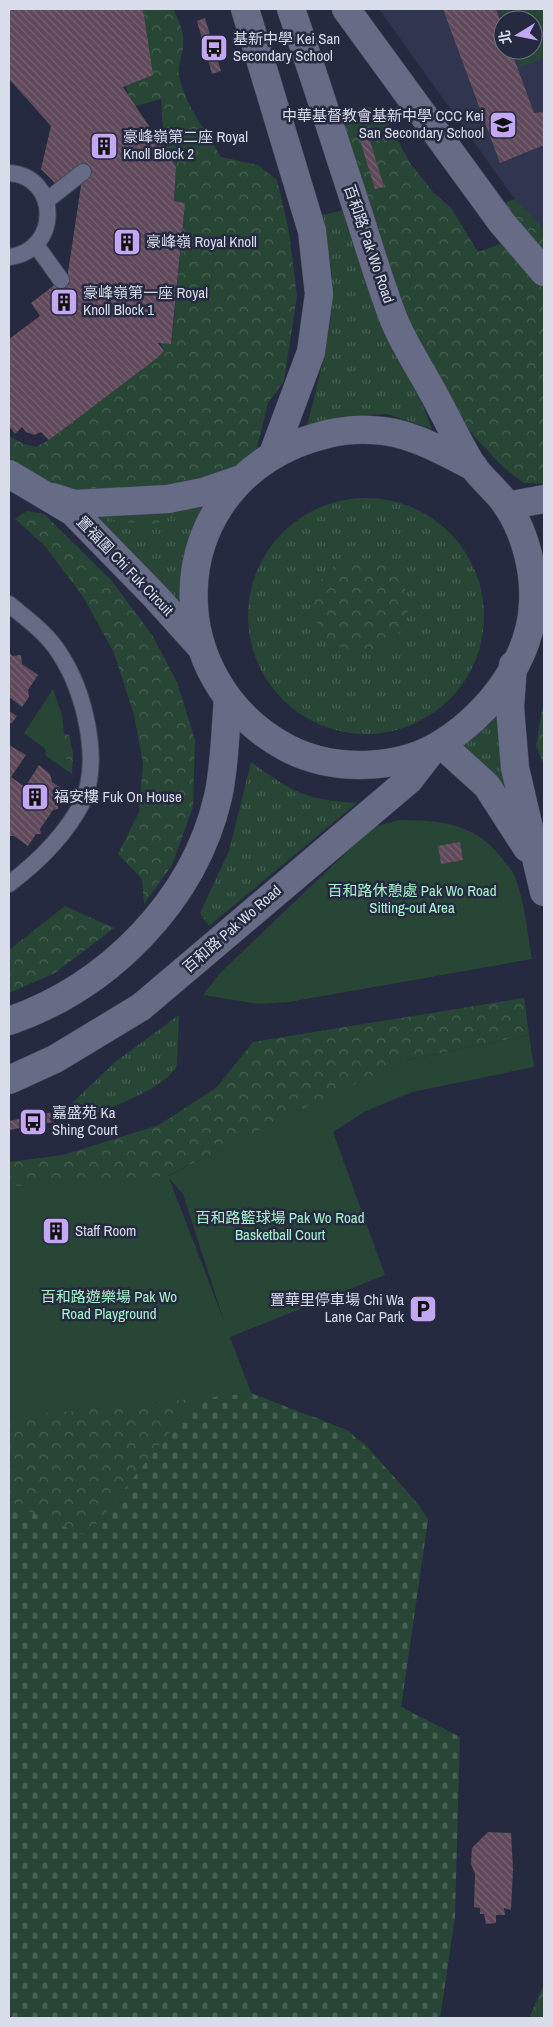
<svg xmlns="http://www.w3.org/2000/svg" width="553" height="2027" font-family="'Archivo Narrow','Noto Sans TC',sans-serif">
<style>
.built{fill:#303650;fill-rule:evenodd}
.grass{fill:url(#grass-tufts)}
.forest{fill:url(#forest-crowns)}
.cemetery{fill:url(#cemetery-stones)}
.park{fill:#274635;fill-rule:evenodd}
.building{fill:url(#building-back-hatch)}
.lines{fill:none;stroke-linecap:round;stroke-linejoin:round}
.service-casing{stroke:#444759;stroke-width:18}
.minor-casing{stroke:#444759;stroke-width:29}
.secondary-casing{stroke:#444759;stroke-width:29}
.service{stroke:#666c85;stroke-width:16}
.minor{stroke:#666c85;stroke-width:28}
.secondary{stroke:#666c85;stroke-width:28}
.labels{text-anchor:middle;stroke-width:5;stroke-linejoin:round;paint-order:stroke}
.poi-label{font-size:15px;fill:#d9ddeb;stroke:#262a40;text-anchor:start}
.street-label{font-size:15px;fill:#d9ddeb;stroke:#262a40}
.park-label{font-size:15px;fill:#a6f5ca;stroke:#262a40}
</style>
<defs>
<pattern id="grass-tufts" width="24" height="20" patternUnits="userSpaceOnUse" patternTransform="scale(1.25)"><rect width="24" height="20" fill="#274635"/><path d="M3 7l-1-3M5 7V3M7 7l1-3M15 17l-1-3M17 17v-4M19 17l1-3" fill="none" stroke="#466052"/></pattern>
<pattern id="forest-crowns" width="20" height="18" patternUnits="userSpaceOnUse" patternTransform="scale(1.25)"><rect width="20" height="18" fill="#274635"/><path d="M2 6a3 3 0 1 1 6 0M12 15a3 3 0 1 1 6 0" fill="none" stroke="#466052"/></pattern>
<pattern id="cemetery-stones" width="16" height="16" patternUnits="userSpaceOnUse" patternTransform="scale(1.25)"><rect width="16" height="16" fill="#274635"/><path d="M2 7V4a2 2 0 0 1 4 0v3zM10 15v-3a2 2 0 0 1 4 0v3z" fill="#466052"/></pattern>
<pattern id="building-back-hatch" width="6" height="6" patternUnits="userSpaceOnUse" patternTransform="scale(1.25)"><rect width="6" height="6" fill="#60495a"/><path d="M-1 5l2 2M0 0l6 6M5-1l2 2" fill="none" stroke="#766372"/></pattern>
</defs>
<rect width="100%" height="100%" fill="#262a40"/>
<!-- built -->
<path class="built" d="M379,9H544V235L526,215ZM503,20H533V50H503Z"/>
<!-- grass -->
<g class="grass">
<path d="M344,210L432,429L387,414L342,416L307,426C318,383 335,325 332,279C331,258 325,236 322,215Z"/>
<polygon points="226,497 195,624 73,512"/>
<circle cx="366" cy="616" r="118"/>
<polygon points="513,665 529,850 441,744"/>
<path d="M251,762C292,792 306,800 357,803L209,926L200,913L229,851Z"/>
<path d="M179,1015L177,1064C170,1088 100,1112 76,1120L65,1110L115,1062Z"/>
</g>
<!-- forest -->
<g class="forest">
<path d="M103,9H173C180,22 185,34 183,49C182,57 177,67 179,75C185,106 206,130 221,157L258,165L277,180L289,232L297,296L284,381L268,403L257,448L234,482L156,524L118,522L9,472V436L24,444L36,447L49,440L164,351L159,339L172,340L185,203L174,201L176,167L156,140L163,132L161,99L132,107L118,60L104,28Z"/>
<polygon points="364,106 381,110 410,163 433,192 451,208 478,252 500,244 511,225 498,205 515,199 544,229 544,484 524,483 502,466 473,435 445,396 407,318 386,267 375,220 346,144 343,116"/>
<polygon points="27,511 44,514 112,581 152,635 177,682 195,740 193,807 172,865 144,904 142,879 118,854 139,812 143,763 134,715 114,653 84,598 45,546 15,519"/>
<circle cx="361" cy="605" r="47"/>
<polygon points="544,699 544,765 536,746"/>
<polygon points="53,733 69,735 73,753 72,774 46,756 44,738"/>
<polygon points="65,906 114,928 55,973 9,993 9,950"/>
<polygon points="524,998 529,1035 407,1060 167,1176 251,1393 200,1398 316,1417 364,1443 417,1503 428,1519 401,1707 455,1916 440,2018 9,1659 9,1162 63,1155 159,1125 217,1087 253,1042"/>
<polygon points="544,1984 544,2018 529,2018"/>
</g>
<!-- cemetery -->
<polygon class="cemetery" points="251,1393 349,1431 394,1477 428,1519 401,1707 460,1737 455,1916 440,2018 9,2018 9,1503 87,1536 197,1398"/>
<!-- park -->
<g class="park">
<polygon points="499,9 544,9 544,58 520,67 514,50 533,50 533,20 503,20"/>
<polygon points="53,689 62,715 67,765 24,733"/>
<path d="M399,820C442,820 478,824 504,861C508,866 513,871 515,877C525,903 527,932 532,959L289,1002L259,1004L203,995L220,973L373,827Z"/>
<path d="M529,1035L534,1067L412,1092L366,1111L333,1132L385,1275L230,1337L251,1393L9,1417V1190L15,1186L168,1176L308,1106L407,1060ZM169,1178L183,1194L225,1324Z"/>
</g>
<!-- building -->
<g class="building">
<polygon points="9,9 143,9 153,75 123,87 176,167 174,201 185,203 171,344 158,343 164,351 157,358 49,440 41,432 34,435 26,432 22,427 15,434 9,426 9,339 40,316 31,303 61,280 66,286 83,172 61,189 41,169 51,126 9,79"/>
<polygon points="443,9 496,9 503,29 503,50 511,50 534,113 544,112 544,145 500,163"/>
<polygon points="205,18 221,71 212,74 197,21"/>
<polygon points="368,134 384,187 375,189 359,137"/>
<polygon points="9,653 13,656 21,655 22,664 38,675 28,690 29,697 22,707 9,697"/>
<polygon points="9,711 17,716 12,723 9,723"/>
<polygon points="9,745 26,755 11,777 25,787 39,765 50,774 52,782 65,791 58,802 58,809 53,810 40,829 41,834 36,834 28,846 14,836 9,836"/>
<polygon points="460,842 463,860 441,864 438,846"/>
<polygon points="53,1112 54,1122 9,1130 9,1121"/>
<polygon points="47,1223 65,1224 65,1239 47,1238"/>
<polygon points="488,1832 511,1833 513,1869 511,1910 504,1908 505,1915 496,1915 496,1923 486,1924 484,1914 480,1914 480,1908 474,1907 475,1874 471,1864 472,1848"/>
</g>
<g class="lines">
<!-- service casing -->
<g class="service-casing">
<g id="service">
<path d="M9,173C60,176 61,251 9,257"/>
<polyline points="46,201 83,172"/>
<polyline points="36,245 61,280"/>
<path d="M9,604C27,619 47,633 60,654C84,691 102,761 82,803C65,836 38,862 9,884"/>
</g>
</g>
<!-- minor casing -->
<g class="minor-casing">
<g id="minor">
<polyline points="346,9 502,223 544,272"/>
<polyline points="9,474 73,512 154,595 200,646"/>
<polyline points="53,497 74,504 168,499 203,492 241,479"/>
<polyline points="507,506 544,499"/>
<polyline points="513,665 510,707 515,768 544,892"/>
<polyline points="441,744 487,786 527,848"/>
</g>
</g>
<!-- secondary casing -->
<g class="secondary-casing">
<g id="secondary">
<polyline points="245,9 312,231 319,294 311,352 273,454"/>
<path d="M291,9C314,75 335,142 357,209C369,246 380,284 394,320C404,344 419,367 431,389C445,414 457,441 472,465C482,480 498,491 508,507C525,533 535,571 533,603C531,659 490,712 444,742C400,771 333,772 287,748C160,680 162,500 296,444C321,434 345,428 372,430C409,431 442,451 474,467"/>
<path d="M9,1021C108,987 194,901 218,797C225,766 225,732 228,699"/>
<polyline points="9,1080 55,1059 141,1007 409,780 433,749"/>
</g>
</g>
<!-- service -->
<use href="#service" class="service"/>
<!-- minor -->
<use href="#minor" class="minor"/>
<!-- secondary -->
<use href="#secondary" class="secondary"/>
</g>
<!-- icons -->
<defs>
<g id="bus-square" transform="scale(1.4375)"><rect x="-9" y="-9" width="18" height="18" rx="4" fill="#c3a7f2" stroke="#262a40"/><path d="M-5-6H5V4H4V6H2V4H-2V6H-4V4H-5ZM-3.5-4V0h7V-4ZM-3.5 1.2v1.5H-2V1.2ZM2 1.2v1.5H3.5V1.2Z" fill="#111"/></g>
<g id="school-square" transform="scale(1.4375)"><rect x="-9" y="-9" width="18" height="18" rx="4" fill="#c3a7f2" stroke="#262a40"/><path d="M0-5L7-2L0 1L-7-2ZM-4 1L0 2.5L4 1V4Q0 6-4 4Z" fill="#111"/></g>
<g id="building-square" transform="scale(1.4375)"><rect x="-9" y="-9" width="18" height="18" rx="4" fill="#c3a7f2" stroke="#262a40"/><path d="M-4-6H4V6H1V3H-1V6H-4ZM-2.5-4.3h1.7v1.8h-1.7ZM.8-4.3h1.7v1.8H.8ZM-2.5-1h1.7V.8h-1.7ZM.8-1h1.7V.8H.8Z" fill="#111"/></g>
<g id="parking-square" transform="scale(1.4375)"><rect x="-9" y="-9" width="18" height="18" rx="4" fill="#c3a7f2" stroke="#262a40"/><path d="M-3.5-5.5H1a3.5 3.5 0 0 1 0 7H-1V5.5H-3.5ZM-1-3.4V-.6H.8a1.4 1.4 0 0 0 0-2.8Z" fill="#111"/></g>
</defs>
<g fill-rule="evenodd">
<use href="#bus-square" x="214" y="48"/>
<use href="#school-square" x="503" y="125"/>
<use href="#building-square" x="104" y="146"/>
<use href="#building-square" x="127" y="242"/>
<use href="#building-square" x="64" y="302"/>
<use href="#building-square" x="35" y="797"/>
<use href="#bus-square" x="33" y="1122"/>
<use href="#building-square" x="56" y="1231"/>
<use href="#parking-square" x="423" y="1309"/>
</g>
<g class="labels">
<!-- poi labels -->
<g class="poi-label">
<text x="233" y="44">基新中學 Kei San<tspan x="233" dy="17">Secondary School</tspan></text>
<text x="484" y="121" text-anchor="end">中華基督教會基新中學 CCC Kei<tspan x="484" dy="17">San Secondary School</tspan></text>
<text x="123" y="142">豪峰嶺第二座 Royal<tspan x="123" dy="17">Knoll Block 2</tspan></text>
<text x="146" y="247">豪峰嶺 Royal Knoll</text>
<text x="83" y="298">豪峰嶺第一座 Royal<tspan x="83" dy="17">Knoll Block 1</tspan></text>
<text x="54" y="802">福安樓 Fuk On House</text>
<text x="52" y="1118">嘉盛苑 Ka<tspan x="52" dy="17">Shing Court</tspan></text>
<text x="75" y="1236">Staff Room</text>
<text x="404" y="1305" text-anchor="end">置華里停車場 Chi Wa<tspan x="404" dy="17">Lane Car Park</tspan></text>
</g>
<!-- street labels -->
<g class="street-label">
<text transform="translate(369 244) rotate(71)" y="5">百和路 Pak Wo Road</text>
<text transform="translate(125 566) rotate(46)" y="5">置福圍 Chi Fuk Circuit</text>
<text transform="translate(232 929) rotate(-41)" y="5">百和路 Pak Wo Road</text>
</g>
<!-- park labels -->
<g class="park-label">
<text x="412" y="896">百和路休憩處 Pak Wo Road<tspan x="412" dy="17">Sitting-out Area</tspan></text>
<text x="280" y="1223">百和路籃球場 Pak Wo Road<tspan x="280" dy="17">Basketball Court</tspan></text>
<text x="109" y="1302">百和路遊樂場 Pak Wo<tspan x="109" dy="17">Road Playground</tspan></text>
</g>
</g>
<!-- border -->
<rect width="553" height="2027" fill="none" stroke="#d9ddeb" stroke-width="20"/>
<!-- north arrow -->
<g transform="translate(518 35) rotate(260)"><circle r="24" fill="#262a40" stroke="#6e7284"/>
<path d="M0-4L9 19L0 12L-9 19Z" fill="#c3a7f2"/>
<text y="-8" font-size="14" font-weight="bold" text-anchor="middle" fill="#d9ddeb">北</text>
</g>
</svg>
